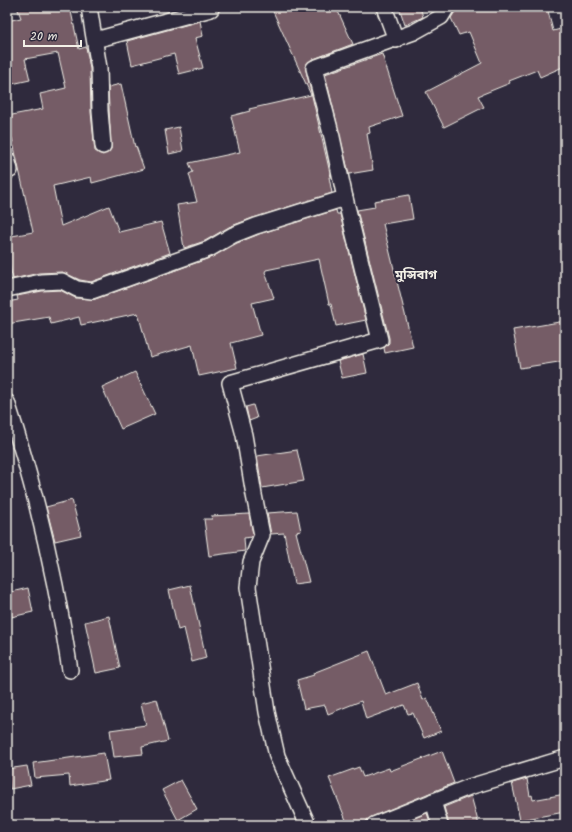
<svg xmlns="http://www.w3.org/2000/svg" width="572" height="832" font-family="Kalam,'Noto Sans Bengali',sans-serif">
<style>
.building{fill:#745c66;stroke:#f4f1e8}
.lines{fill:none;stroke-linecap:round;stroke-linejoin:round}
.minor-casing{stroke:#f4f1e8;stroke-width:18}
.minor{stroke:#2f2a3d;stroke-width:15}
.labels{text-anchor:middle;stroke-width:4;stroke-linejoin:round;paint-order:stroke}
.quarter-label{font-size:13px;font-weight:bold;fill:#f4f1e8;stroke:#2f2a3d}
</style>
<rect width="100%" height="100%" fill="#2f2a3d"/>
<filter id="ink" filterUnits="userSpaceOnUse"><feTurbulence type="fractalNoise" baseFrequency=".025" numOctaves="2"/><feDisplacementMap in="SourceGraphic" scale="8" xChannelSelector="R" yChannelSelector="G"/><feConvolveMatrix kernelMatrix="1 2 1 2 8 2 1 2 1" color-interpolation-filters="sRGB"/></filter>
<g filter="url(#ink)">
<!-- building -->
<g class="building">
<polygon points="17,7 70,7 79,49 86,47 90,69 91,112 95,151 103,155 111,149 108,87 121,84 135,147 136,146 144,169 92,183 91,177 53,186 61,226 109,206 119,232 161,222 170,253 91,282 80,280 62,272 39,273 13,279 7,256 7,237 33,232 12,138 7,139 7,116 43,109 40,94 66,88 58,53 25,59 30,80 7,85 7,68 10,67 7,52 7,21 21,18"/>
<polygon points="271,7 336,7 353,44 311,60 305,66 331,177 329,177 332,193 253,218 229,227 205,241 184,248 177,205 197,202 189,174 193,172 189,163 240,152 231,116 250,111 249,109 311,95"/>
<polygon points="399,7 420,7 423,17 405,25"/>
<polygon points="458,7 547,7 553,31 565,28 565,66 540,77 537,70 509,81 510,83 478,96 484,107 444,127 426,92 482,63 469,32 459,35 451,18"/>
<polygon points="200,21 203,36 195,38 203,68 179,74 174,54 132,65 127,41"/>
<polygon points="382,54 402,116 369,127 370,133 367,134 373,170 349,174 325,74"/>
<polygon points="179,127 183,151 169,154 165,130"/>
<polygon points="409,195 413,219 383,224 413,347 385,353 384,348 389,343 389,338 357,210 375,207 374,201"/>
<polygon points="336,210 337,214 340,214 366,320 336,326 331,304 329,304 319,259 266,270 265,272 274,298 252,303 261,335 231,343 237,368 199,376 192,345 150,357 138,313 81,325 79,317 51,324 49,317 7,324 7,302 18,300 17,296 42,291 60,290 76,298 95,299 212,257 237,243 259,234"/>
<polygon points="565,321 565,361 520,368 513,330"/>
<polygon points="363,354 367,373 342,378 338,361"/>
<polygon points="135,372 155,414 121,429 102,387"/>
<polygon points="253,405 257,418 249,421 246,407"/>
<polygon points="297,450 304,481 262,488 257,456"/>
<polygon points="72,500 81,535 55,541 46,507"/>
<polygon points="297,511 301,531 296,532 309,582 294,584 284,533 271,534 267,513"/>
<polygon points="249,514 253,534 252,537 244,538 245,551 209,556 204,519 212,519 211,516"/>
<polygon points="190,585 206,658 192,662 184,628 178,630 169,590"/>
<polygon points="28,588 33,612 7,618 7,593"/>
<polygon points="109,616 120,668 96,673 85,622"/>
<polygon points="369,651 386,695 417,683 423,700 427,698 441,731 424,738 413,713 408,714 404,705 366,719 361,701 328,714 325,705 304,709 297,680 314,675 313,673"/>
<polygon points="157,699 168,741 142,747 143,754 114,757 110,730 146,725 141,703"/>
<polygon points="442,751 454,783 371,817 367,820 365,825 348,825 329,778 359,767 363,777 389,768 390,771"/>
<polygon points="104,753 109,780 70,786 69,775 35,778 33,763"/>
<polygon points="27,766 31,785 10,789 7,769"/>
<polygon points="527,779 530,796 532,795 533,800 565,794 565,812 520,820 512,783"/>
<polygon points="181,780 197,809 178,820 162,790"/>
<polygon points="471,796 479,825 449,825 444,807"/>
<polygon points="427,813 431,825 398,825"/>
</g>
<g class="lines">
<!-- minor casing -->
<g class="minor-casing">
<g id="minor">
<polyline points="89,7 99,68 100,111 103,146"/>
<polyline points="384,7 396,40"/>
<polyline points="95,40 211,9"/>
<polyline points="7,159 10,170"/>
<polyline points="7,289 41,282 62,281 77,289 92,291 209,249 233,235 256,226 345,198 332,137 314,68 414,32 441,17 447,7"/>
<path d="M7,402C36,490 56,579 70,670"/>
<polyline points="433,801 440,825"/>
<polyline points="308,825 277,756 267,712 248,587 251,562 262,535 254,495 244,435 230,383 380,340 345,198"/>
<polyline points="374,825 469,787 565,758"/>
</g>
</g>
<!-- minor -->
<use href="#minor" class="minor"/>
</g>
</g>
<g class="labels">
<!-- quarter labels -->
<g class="quarter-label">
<text x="416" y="279">মুন্সিবাগ</text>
</g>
</g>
<!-- margin -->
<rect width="572" height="832" fill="none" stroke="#2f2a3d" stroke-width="24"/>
<rect x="12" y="12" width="548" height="808" fill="none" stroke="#f4f1e8" stroke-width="1.5" filter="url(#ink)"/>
<!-- scale -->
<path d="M24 40v6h57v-6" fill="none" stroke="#f4f1e8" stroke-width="2"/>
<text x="30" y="40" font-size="12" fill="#f4f1e8" stroke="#2f2a3d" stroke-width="3" paint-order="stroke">20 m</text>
</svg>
